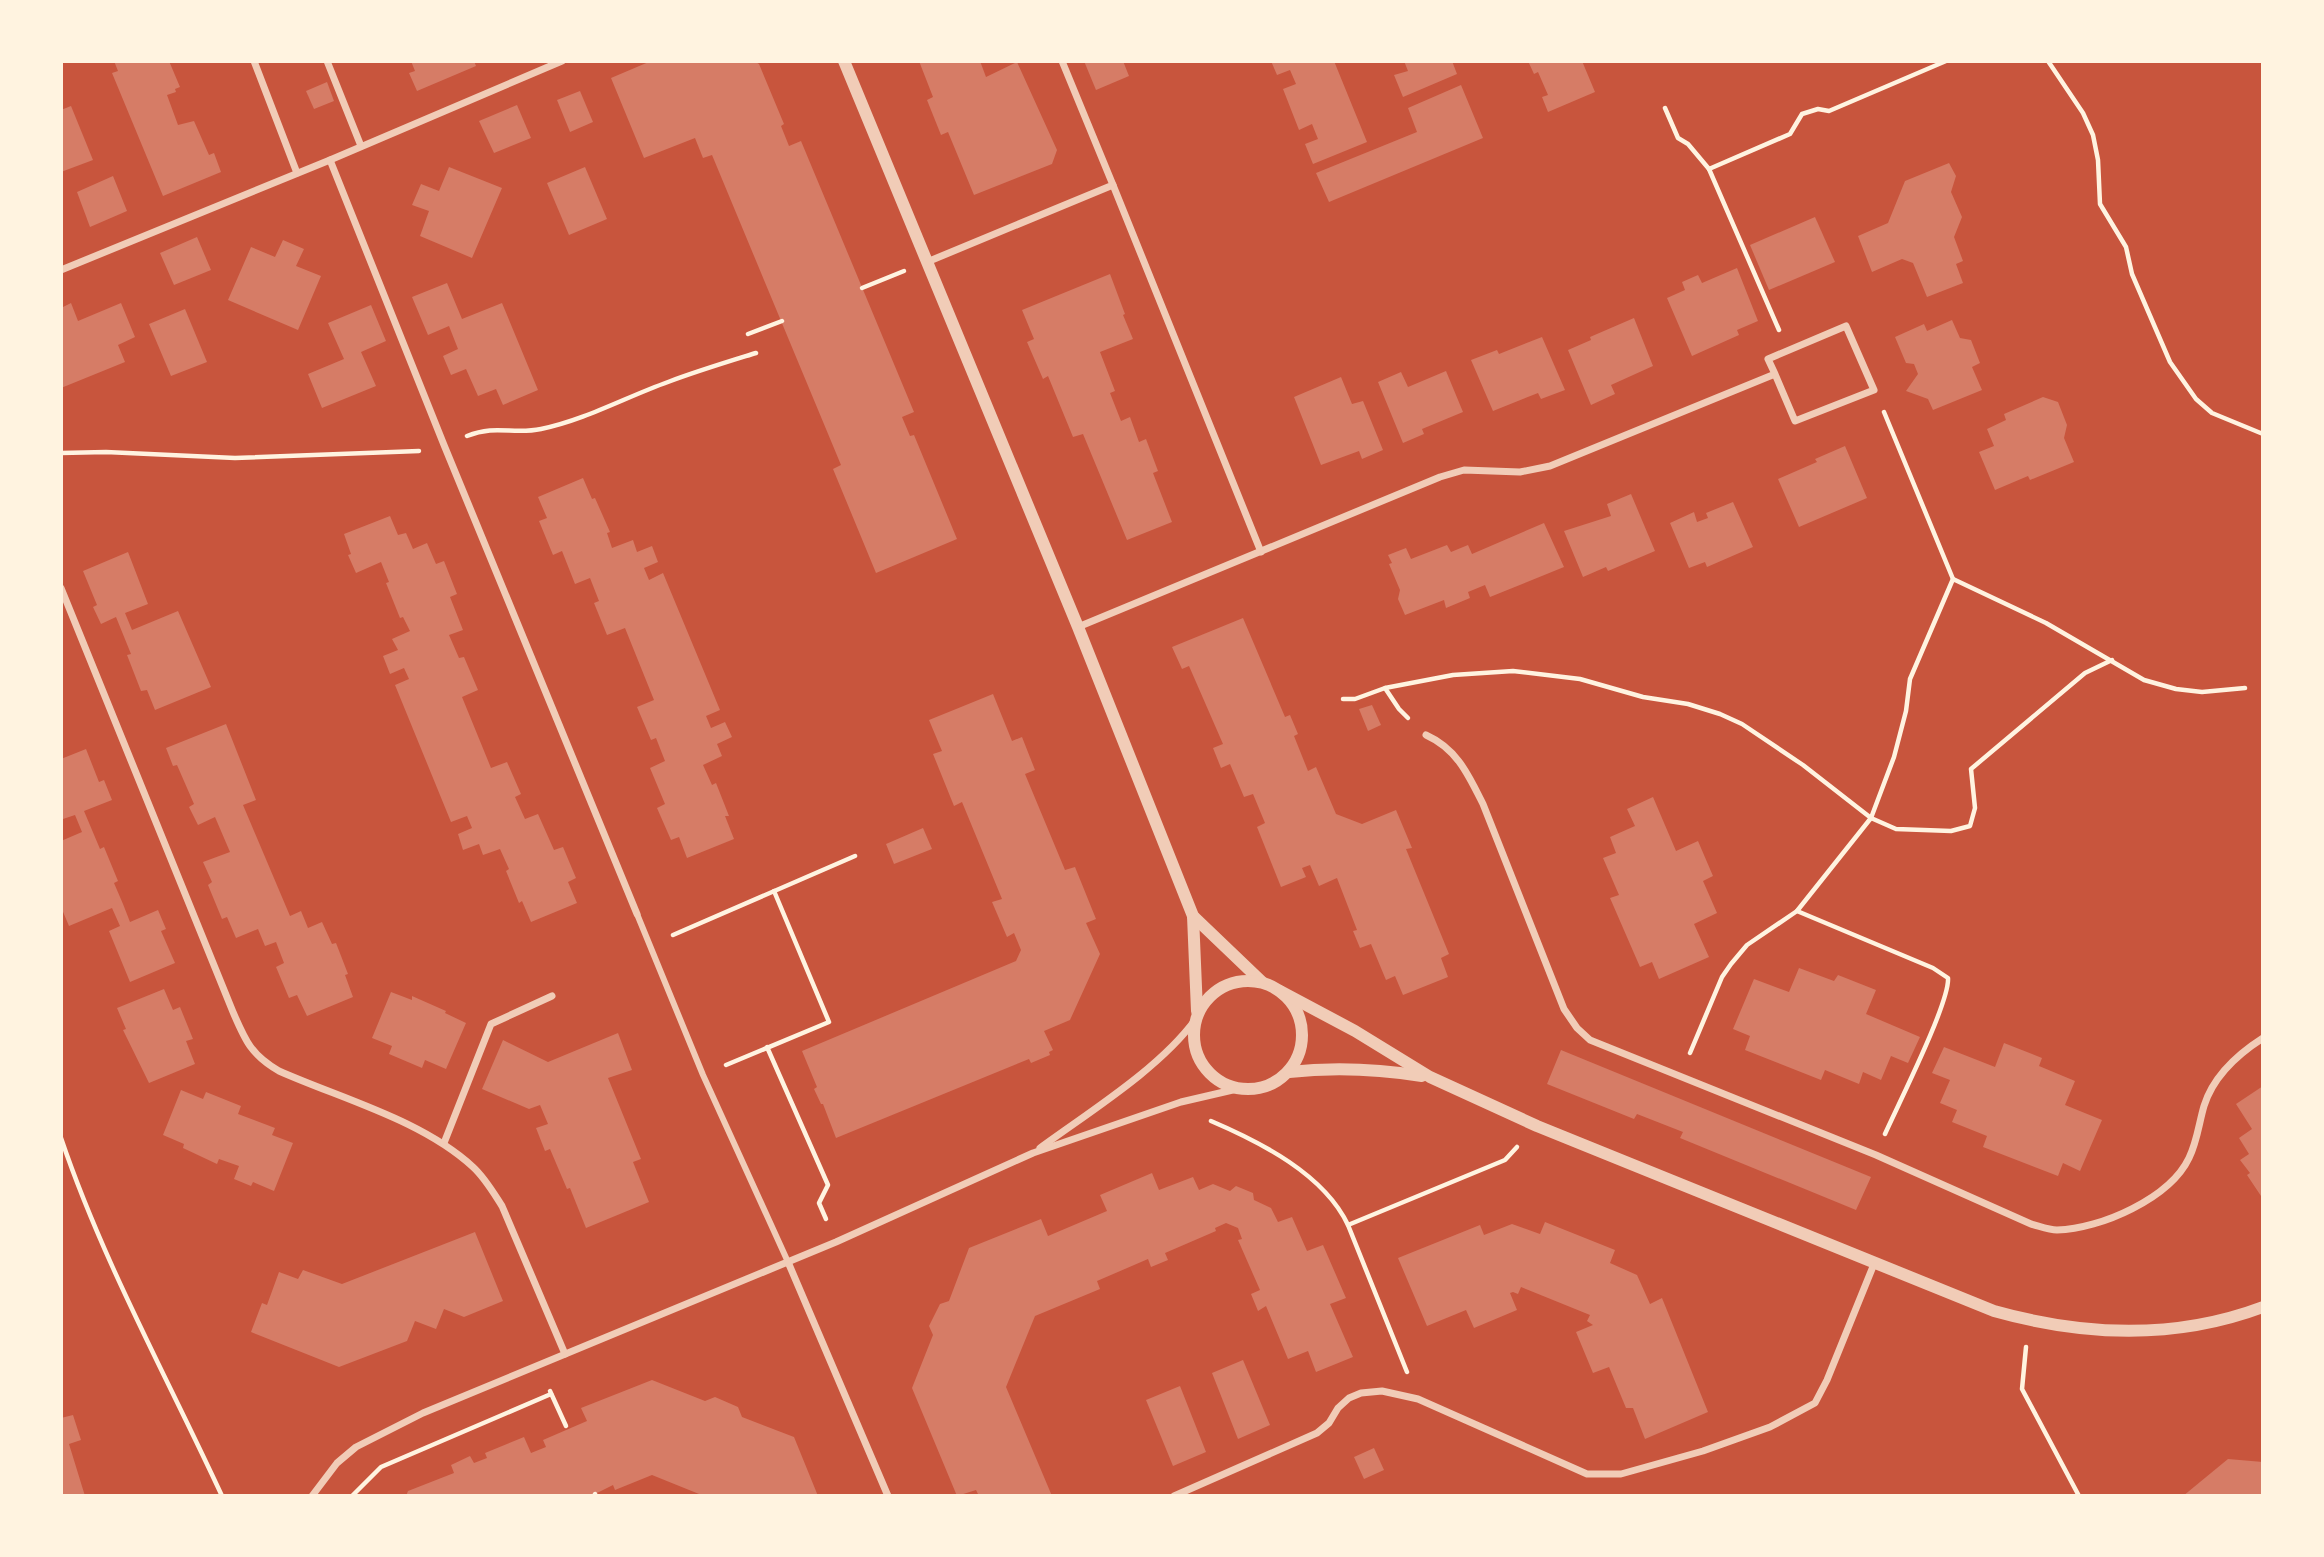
<svg xmlns="http://www.w3.org/2000/svg" width="2324" height="1557" font-family="Karla,sans-serif">
<style>
.building{fill:#d67c66}
.lines{fill:none;stroke-linecap:round;stroke-linejoin:round}
.path{stroke:#fff3e0;stroke-width:4.5}
.pedestrian{stroke:#f1ccb7;stroke-width:6}
.minor{stroke:#f1ccb7;stroke-width:7}
.tertiary{stroke:#f1ccb7;stroke-width:12}
</style>
<rect width="100%" height="100%" fill="#c8553d"/>
<!-- building -->
<g class="building">
<polygon points="114,61 169,61 180,87 175,89 176,92 167,95 178,125 194,121 209,155 214,153 221,172 163,196 112,73 118,71"/>
<polygon points="411,61 474,61 476,66 417,91 409,73 415,71"/>
<polygon points="651,61 754,61 759,64 784,124 781,126 789,146 801,141 914,412 902,417 910,436 914,435 957,539 876,573 833,469 841,465 712,155 703,158 695,138 644,158 611,78"/>
<polygon points="919,61 980,61 986,77 1017,62 1057,150 1052,164 974,195 948,132 941,135 927,100 933,97"/>
<polygon points="1084,61 1123,61 1129,76 1096,90"/>
<polygon points="1271,61 1334,61 1367,142 1313,164 1305,144 1318,139 1312,124 1299,130 1283,89 1296,84 1290,70 1277,75"/>
<polygon points="1404,61 1452,61 1457,74 1403,97 1394,75 1408,71"/>
<polygon points="1528,61 1582,61 1595,92 1548,112 1542,97 1548,95 1538,72 1534,74"/>
<polygon points="327,82 334,101 314,109 306,91"/>
<polygon points="1461,85 1483,138 1329,202 1316,173 1417,132 1408,108"/>
<polygon points="580,91 593,122 570,132 557,100"/>
<polygon points="517,105 531,138 494,153 479,121"/>
<polygon points="71,106 93,160 61,172 61,110"/>
<polygon points="1949,163 1956,176 1951,192 1962,217 1954,237 1963,261 1956,264 1963,283 1927,297 1913,263 1902,259 1872,272 1858,236 1888,223 1905,181"/>
<polygon points="449,167 502,188 472,258 420,236 429,211 412,205 421,184 439,191"/>
<polygon points="585,167 607,219 569,235 547,183"/>
<polygon points="113,176 127,211 90,227 77,192"/>
<polygon points="1815,217 1835,262 1769,290 1750,245"/>
<polygon points="197,237 211,270 174,285 160,253"/>
<polygon points="283,240 304,249 296,266 321,276 298,330 228,300 251,247 275,257"/>
<polygon points="1737,268 1758,321 1737,330 1739,335 1692,356 1667,298 1685,290 1682,282 1698,275 1702,283"/>
<polygon points="1110,274 1125,314 1123,315 1133,339 1100,352 1115,391 1110,393 1121,421 1130,417 1139,442 1146,439 1158,471 1153,473 1172,522 1127,540 1083,434 1073,437 1048,376 1043,379 1027,342 1034,339 1022,310"/>
<polygon points="447,283 462,319 502,303 538,390 503,405 496,389 478,396 466,369 451,375 443,356 458,349 449,326 428,335 412,297"/>
<polygon points="71,303 78,321 121,303 135,337 118,345 125,362 61,388 61,308"/>
<polygon points="371,305 386,341 361,352 376,386 322,408 308,374 344,359 328,323"/>
<polygon points="185,309 207,362 171,376 149,324"/>
<polygon points="1634,318 1653,366 1611,385 1615,394 1591,405 1568,350 1591,340 1590,337"/>
<polygon points="1952,320 1960,338 1971,340 1980,363 1972,367 1982,390 1933,410 1928,399 1906,391 1918,374 1914,364 1906,363 1895,337 1924,324 1927,331"/>
<polygon points="1542,337 1565,390 1541,399 1538,393 1493,411 1471,360 1497,350 1499,354"/>
<polygon points="1446,371 1463,412 1422,429 1424,434 1403,443 1378,382 1401,372 1408,387"/>
<polygon points="1341,377 1352,404 1363,401 1383,450 1362,459 1359,451 1321,465 1294,397"/>
<polygon points="2043,397 2058,402 2067,425 2064,438 2074,462 2030,480 2028,476 1995,490 1979,452 1994,446 1987,429 2006,420 2004,414"/>
<polygon points="1845,446 1867,498 1799,527 1778,479 1817,462 1815,459"/>
<polygon points="583,478 592,499 595,498 610,532 607,533 612,548 633,540 637,552 652,546 658,562 644,568 649,580 663,573 720,710 706,716 711,728 725,722 732,737 717,744 722,756 703,765 712,785 716,783 729,816 725,816 734,839 687,858 679,837 671,840 657,808 665,804 650,768 665,761 656,738 651,740 637,707 654,700 625,628 607,635 594,603 599,601 590,578 575,584 562,551 553,555 539,521 547,518 538,497"/>
<polygon points="1631,494 1655,551 1608,571 1606,567 1583,577 1564,531 1611,516 1607,504"/>
<polygon points="1733,502 1753,547 1707,567 1705,562 1689,568 1670,523 1694,512 1697,522 1708,518 1706,513"/>
<polygon points="390,516 398,535 406,533 413,549 427,543 436,564 444,561 457,594 450,597 463,630 449,635 459,658 464,657 478,690 462,697 491,768 507,762 521,794 515,797 525,819 538,814 554,850 563,847 576,878 568,882 577,903 531,922 522,901 519,903 506,871 509,869 500,849 483,855 479,844 463,850 458,834 472,828 467,816 451,822 395,685 409,679 404,668 390,674 383,656 398,650 392,639 410,631 403,617 400,618 386,583 389,582 381,562 356,573 348,555 351,554 344,534"/>
<polygon points="1544,523 1564,567 1490,597 1485,585 1468,592 1470,598 1446,608 1444,600 1405,615 1398,599 1400,590 1389,564 1392,563 1388,555 1406,548 1411,559 1447,545 1451,552 1468,545 1472,554"/>
<polygon points="128,552 148,604 125,613 132,630 178,611 211,687 155,710 147,690 141,691 127,655 131,654 116,617 101,624 93,607 97,605 83,571"/>
<polygon points="1243,618 1285,717 1290,715 1298,734 1294,736 1308,771 1316,767 1336,814 1362,824 1396,810 1412,848 1406,849 1449,954 1441,958 1448,977 1403,995 1395,976 1386,980 1371,944 1360,948 1353,931 1357,930 1337,878 1319,886 1310,865 1302,868 1306,877 1281,887 1257,827 1265,823 1253,794 1244,797 1230,764 1221,768 1213,748 1223,744 1189,666 1182,669 1172,647"/>
<polygon points="993,694 1012,741 1022,737 1035,770 1025,774 1065,870 1075,867 1096,919 1086,923 1100,954 1070,1020 1044,1031 1053,1050 1049,1052 1050,1055 1031,1063 1029,1059 836,1138 823,1104 821,1104 814,1089 817,1087 802,1051 1016,961 1021,950 1014,933 1007,937 992,902 1002,899 962,802 954,806 933,754 942,751 929,720"/>
<polygon points="1372,705 1381,725 1368,731 1359,709"/>
<polygon points="226,724 256,800 243,805 290,916 301,911 308,928 322,922 332,944 336,943 348,974 345,975 353,997 307,1016 297,995 289,998 276,967 284,963 276,942 265,946 258,929 236,938 227,917 222,919 208,885 212,882 203,862 230,852 215,817 198,825 189,807 194,804 177,765 173,766 166,748"/>
<polygon points="86,749 99,782 104,780 112,800 84,811 100,849 104,847 118,881 114,883 123,904 130,922 158,910 166,929 161,931 175,963 130,982 109,931 120,926 112,908 69,926 61,907 61,841 82,832 75,815 63,819 61,815 61,759"/>
<polygon points="1653,797 1676,851 1698,841 1713,876 1703,881 1717,913 1694,924 1709,957 1659,979 1652,962 1640,967 1610,898 1619,895 1603,858 1616,853 1610,837 1635,826 1627,809"/>
<polygon points="923,828 932,849 894,864 886,844"/>
<polygon points="1799,968 1834,981 1838,975 1876,990 1866,1014 1920,1037 1908,1063 1891,1056 1881,1080 1863,1072 1859,1084 1825,1070 1821,1080 1745,1050 1750,1036 1733,1029 1754,979 1789,992"/>
<polygon points="164,989 173,1010 180,1007 193,1039 186,1041 195,1064 149,1083 123,1030 126,1029 117,1008"/>
<polygon points="391,992 412,1000 412,996 446,1011 445,1013 466,1023 446,1069 425,1060 422,1068 389,1054 392,1046 372,1038"/>
<polygon points="618,1033 632,1070 608,1078 641,1159 633,1162 649,1202 586,1228 570,1188 567,1189 550,1149 545,1151 536,1128 548,1124 540,1105 529,1109 482,1089 503,1040 548,1062"/>
<polygon points="2004,1043 2042,1058 2039,1066 2075,1081 2065,1105 2102,1120 2080,1171 2063,1163 2058,1176 1983,1147 1987,1136 1952,1122 1957,1110 1940,1103 1950,1080 1932,1073 1944,1047 1995,1067"/>
<polygon points="1561,1050 1871,1177 1856,1210 1680,1138 1683,1132 1637,1114 1634,1119 1547,1084"/>
<polygon points="2263,1086 2263,1199 2247,1175 2250,1173 2240,1160 2249,1154 2239,1138 2252,1129 2236,1104"/>
<polygon points="181,1090 203,1099 206,1092 241,1106 238,1114 275,1128 272,1135 293,1143 274,1191 253,1182 251,1186 234,1179 239,1166 219,1159 217,1164 183,1148 184,1144 163,1135"/>
<polygon points="1152,1173 1159,1190 1193,1177 1199,1190 1213,1184 1230,1191 1236,1186 1253,1193 1254,1200 1271,1208 1278,1222 1292,1217 1307,1251 1323,1245 1346,1298 1330,1304 1353,1357 1316,1372 1308,1351 1288,1359 1266,1306 1258,1311 1251,1294 1260,1290 1238,1240 1242,1239 1238,1228 1226,1223 1215,1228 1216,1231 1165,1253 1168,1260 1151,1267 1148,1259 1097,1281 1100,1289 1035,1316 1006,1387 1052,1496 979,1496 976,1490 957,1496 912,1388 933,1335 929,1326 940,1304 949,1301 969,1248 1041,1219 1048,1236 1107,1211 1100,1195"/>
<polygon points="1545,1222 1615,1250 1610,1263 1637,1275 1650,1304 1662,1298 1708,1412 1645,1439 1633,1408 1626,1408 1609,1367 1593,1373 1576,1332 1593,1325 1587,1321 1590,1315 1521,1287 1518,1294 1513,1292 1510,1293 1517,1310 1474,1328 1466,1310 1427,1326 1398,1258 1480,1225 1484,1235 1512,1224 1540,1234"/>
<polygon points="475,1232 503,1301 464,1317 444,1309 436,1329 415,1321 407,1341 339,1367 251,1332 262,1303 267,1305 279,1272 298,1279 303,1270 342,1284"/>
<polygon points="1243,1360 1270,1425 1238,1439 1212,1373"/>
<polygon points="652,1380 705,1401 715,1397 738,1407 742,1417 794,1437 818,1496 704,1496 652,1475 615,1490 613,1485 591,1496 406,1496 408,1491 454,1473 451,1465 470,1456 474,1463 487,1458 485,1453 524,1437 531,1453 546,1447 543,1440 587,1421 581,1408"/>
<polygon points="1180,1386 1206,1452 1173,1466 1146,1400"/>
<polygon points="73,1415 81,1440 69,1444 85,1496 61,1496 61,1418"/>
<polygon points="1374,1448 1384,1470 1364,1479 1354,1457"/>
<polygon points="2228,1459 2263,1462 2263,1496 2183,1496"/>
</g>
<g class="lines">
<!-- path -->
<g class="path">
<polyline points="2048,61 2083,113 2093,135 2098,160 2100,204 2126,247 2132,274 2170,362 2196,399 2212,413 2263,434"/>
<polyline points="1665,108 1678,138 1688,144 1709,169 1779,330"/>
<polyline points="1709,169 1790,134 1802,114 1818,109 1829,111 1946,61"/>
<polyline points="862,288 904,271"/>
<polyline points="748,334 782,321"/>
<polyline points="1884,412 1953,579"/>
<path d="M467,436C497,424 512,435 541,429C585,420 626,397 668,382C697,371 727,362 756,353"/>
<polyline points="61,453 106,452 235,458 419,451"/>
<polyline points="1385,688 1399,709 1408,718"/>
<polyline points="1343,699 1355,699 1385,688 1453,675 1513,671 1580,679 1643,697 1688,704 1720,714 1742,724 1803,765 1871,818 1896,829 1951,831 1970,826 1975,808 1971,769 2085,673 2112,660"/>
<path d="M1797,911L1933,968L1948,978C1950,1002 1898,1105 1885,1134"/>
<polyline points="673,935 855,856"/>
<polyline points="767,1047 828,1185 819,1203 826,1219"/>
<polyline points="1690,1053 1722,977 1731,964 1747,945 1797,911 1871,818 1894,757 1906,711 1910,679 1953,579 2046,623 2144,680 2176,689 2202,692 2245,688"/>
<polyline points="726,1065 829,1022 774,891"/>
<path d="M1211,1121C1260,1142 1324,1174 1348,1225L1407,1372"/>
<path d="M61,1138C103,1262 167,1377 222,1496"/>
<polyline points="1348,1225 1505,1160 1517,1147"/>
<polyline points="2026,1347 2022,1389 2079,1496"/>
<polyline points="550,1391 566,1426"/>
<polyline points="595,1494 596,1496"/>
<polyline points="352,1496 381,1467 551,1394"/>
</g>
<!-- pedestrian -->
<polyline class="pedestrian" points="637,914 703,1075 788,1262"/>
<!-- minor -->
<g class="minor">
<polyline points="254,61 297,173"/>
<polyline points="327,61 361,146"/>
<polyline points="330,160 444,445 637,914"/>
<polyline points="1113,185 1261,552"/>
<polyline points="927,262 1113,185 1062,61"/>
<polyline points="61,270 330,160 562,61"/>
<path d="M61,588L233,1012C245,1040 251,1055 279,1071C342,1099 422,1120 473,1167C485,1178 493,1192 502,1206L565,1354"/>
<polyline points="1078,627 1440,477 1464,470 1520,472 1550,466 1775,374 1768,359 1846,326 1874,390 1795,421 1775,374"/>
<path d="M1426,735C1457,749 1468,774 1483,804L1564,1009L1577,1028L1590,1040L1876,1155L2031,1224C2039,1226 2049,1230 2057,1230C2101,1229 2170,1198 2189,1158C2197,1142 2199,1123 2204,1106C2213,1077 2238,1054 2263,1038"/>
<polyline points="444,1143 491,1024 552,996"/>
<path d="M1040,1148C1089,1112 1159,1069 1195,1020"/>
<polyline points="788,1262 888,1496"/>
<polyline points="312,1496 337,1463 356,1447 423,1413 836,1242 1033,1153 1181,1102 1237,1089"/>
<polyline points="1174,1496 1317,1433 1329,1423 1338,1408 1349,1398 1361,1393 1382,1391 1418,1399 1587,1474 1621,1474 1703,1451 1770,1427 1815,1403 1827,1380 1874,1264"/>
</g>
<!-- tertiary -->
<g class="tertiary">
<polyline points="844,61 1078,627 1193,916 1197,1011"/>
<polyline points="1193,916 1262,982"/>
<circle cx="1248" cy="1035" r="54"/>
<path d="M1280,991L1355,1031L1430,1077L1537,1126L1994,1311C2083,1336 2175,1340 2263,1307"/>
<path d="M1289,1072C1333,1067 1378,1069 1422,1076"/>
</g>
</g>
<!-- border -->
<rect width="2324" height="1557" fill="none" stroke="#fff3e0" stroke-width="126"/>
</svg>
